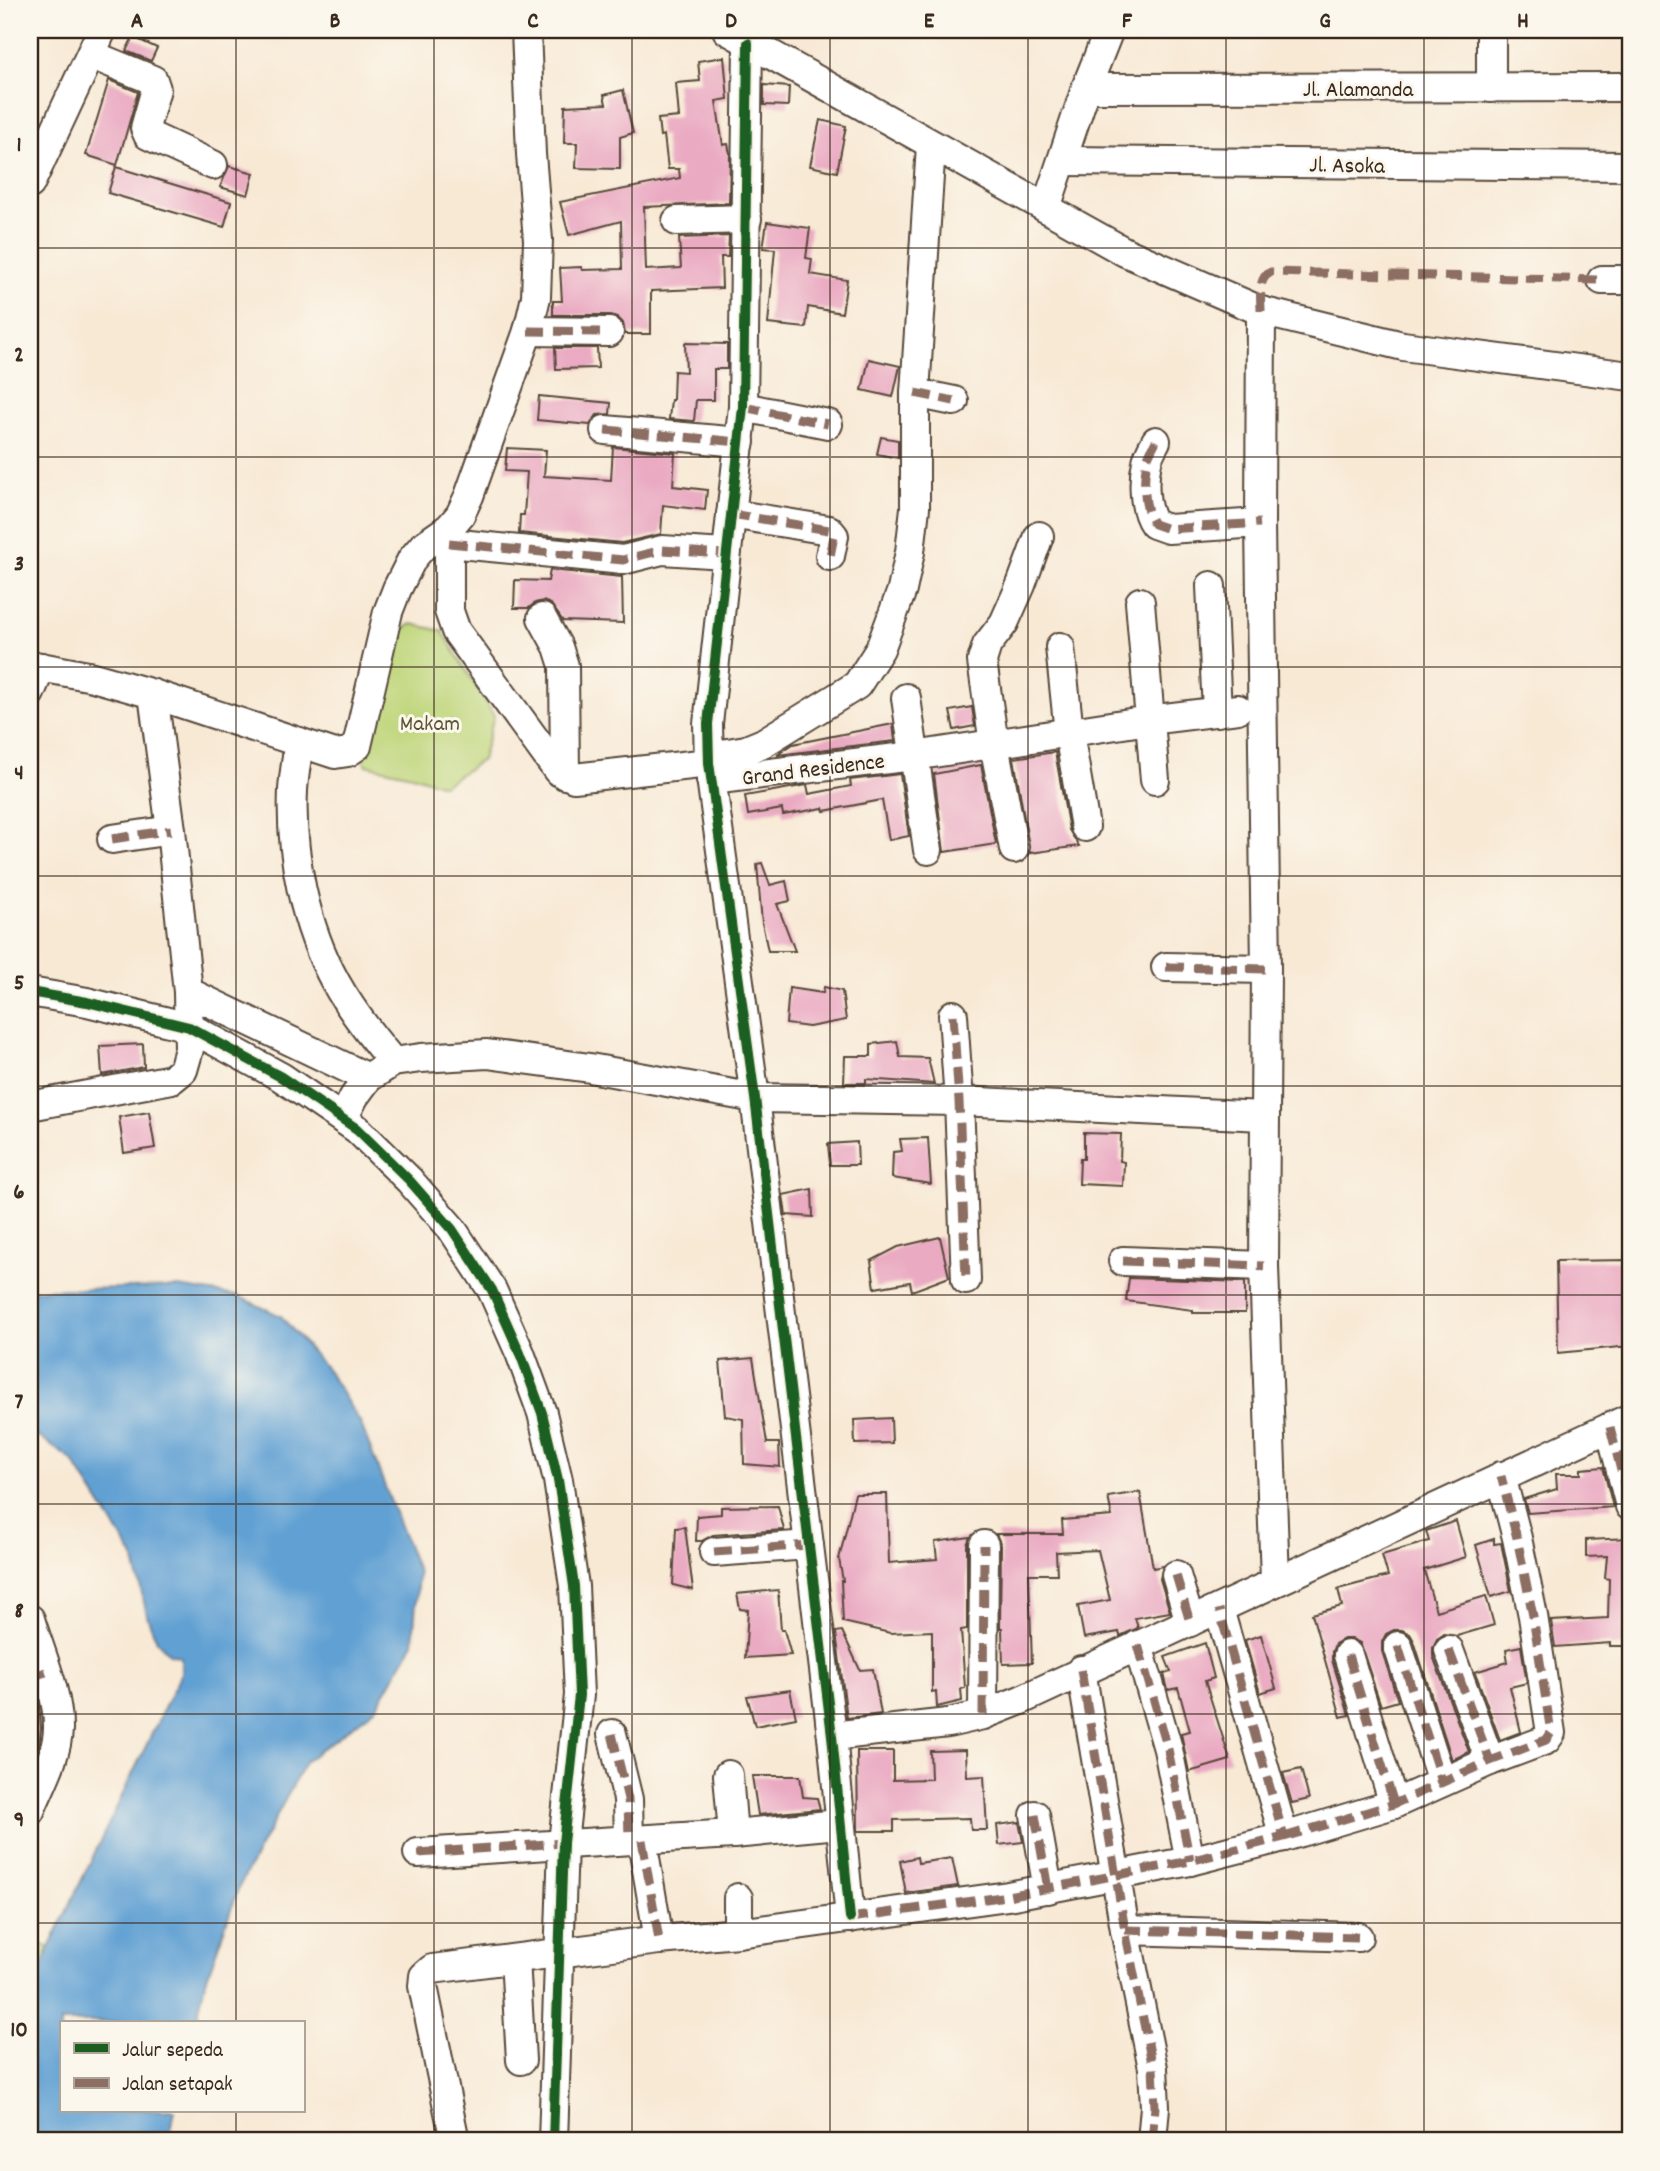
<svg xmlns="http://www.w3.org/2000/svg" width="1660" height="2171" font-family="Dekko,sans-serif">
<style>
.green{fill:#bed579;stroke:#7c804c;stroke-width:2}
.water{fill:#60a0d3;stroke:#4e6578;stroke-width:2}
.building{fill:#eaaac2}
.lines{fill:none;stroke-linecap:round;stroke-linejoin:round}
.minor-casing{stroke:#574739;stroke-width:32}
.minor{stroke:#fff;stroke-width:28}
.quiet{stroke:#8d6e63;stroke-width:9;stroke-dasharray:18 9;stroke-linecap:butt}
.cycleway-casing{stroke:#fbf7ec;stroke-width:15}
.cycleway{stroke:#1b5e20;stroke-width:10}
.grid{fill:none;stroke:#3b2a1e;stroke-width:2;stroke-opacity:0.55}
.labels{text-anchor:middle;stroke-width:6;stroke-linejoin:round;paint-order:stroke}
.street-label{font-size:23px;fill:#3b2a1e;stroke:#fbf7ec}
.park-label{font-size:23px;fill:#5c5535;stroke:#fbf7ec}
.neatline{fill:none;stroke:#3b2a1e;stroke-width:2.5}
.grid-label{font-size:23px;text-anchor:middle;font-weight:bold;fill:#3b2a1e}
</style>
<rect width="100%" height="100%" fill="#fbf7ec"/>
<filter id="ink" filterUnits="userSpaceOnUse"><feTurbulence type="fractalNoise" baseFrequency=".0143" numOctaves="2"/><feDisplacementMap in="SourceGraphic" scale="14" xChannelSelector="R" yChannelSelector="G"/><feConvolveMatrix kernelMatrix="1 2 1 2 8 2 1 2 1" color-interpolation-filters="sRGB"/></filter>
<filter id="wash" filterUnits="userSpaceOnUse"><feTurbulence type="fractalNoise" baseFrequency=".00686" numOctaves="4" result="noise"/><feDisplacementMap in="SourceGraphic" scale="28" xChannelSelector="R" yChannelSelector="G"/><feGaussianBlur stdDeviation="1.57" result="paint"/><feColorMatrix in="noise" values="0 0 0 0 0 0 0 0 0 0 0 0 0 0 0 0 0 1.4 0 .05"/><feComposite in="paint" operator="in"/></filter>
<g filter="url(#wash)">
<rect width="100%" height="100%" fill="#f8e9d5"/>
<!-- green -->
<g class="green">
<polygon points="412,624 442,631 494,716 482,760 443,785 412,775 367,765 362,758 390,636"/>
<polygon points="30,1936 49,1948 30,1997"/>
</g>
<!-- water -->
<polygon class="water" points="178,1287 238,1296 281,1316 328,1371 361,1424 418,1573 413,1644 376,1708 305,1762 239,1887 205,1983 196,2022 61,2022 61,2110 175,2110 169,2141 30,2141 30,1997 49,1948 181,1673 181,1657 170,1654 157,1641 148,1619 133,1556 73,1461 39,1437 30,1436 30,1290"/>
<g id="blocks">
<!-- building -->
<g class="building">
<polygon points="133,37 157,48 151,61 126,51"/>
<polygon points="724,57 728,99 716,101 723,145 728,144 730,154 729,203 644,207 646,270 681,268 679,238 729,236 728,257 721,257 722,288 651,291 651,334 625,334 623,323 617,317 610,315 553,315 553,301 562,301 560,268 581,267 582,270 622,269 621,221 569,235 560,202 680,178 679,169 668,169 664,135 660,136 658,119 679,117 676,83 700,81 698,61"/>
<polygon points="109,80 138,92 117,165 86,155"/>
<polygon points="764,85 789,87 788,106 764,105"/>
<polygon points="623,90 633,133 620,137 620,169 576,168 577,143 564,143 565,106 606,104 604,95"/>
<polygon points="820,120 846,126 837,172 810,166"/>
<polygon points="229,166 254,173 248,195 220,187"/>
<polygon points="116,167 231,202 224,227 108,193"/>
<polygon points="767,222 810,228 806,258 812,259 810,274 847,280 842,313 808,307 806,328 768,324 775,249 763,248"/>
<polygon points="685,343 727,344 727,369 714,369 714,400 696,400 694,421 669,419 671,400 673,400 674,371 686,372"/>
<polygon points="555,348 597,348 598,368 556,369"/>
<polygon points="869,359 900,366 893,397 862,390"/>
<polygon points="539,396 611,403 610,414 597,415 590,425 537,420"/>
<polygon points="881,437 898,440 898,458 877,454"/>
<polygon points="613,447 675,453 673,486 707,490 705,510 663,505 661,534 622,543 519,533 520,515 524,515 527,472 505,471 507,448 546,450 544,476 611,480"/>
<polygon points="550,570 622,577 623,623 563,621 551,604 543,601 535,603 529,608 514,608 515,580 548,581"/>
<polygon points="972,707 975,726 954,730 950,711"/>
<polygon points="893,724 895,741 777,755 793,744"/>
<polygon points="1055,752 1069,830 1079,846 1030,853 1014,758"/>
<polygon points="981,765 996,844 944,852 934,774"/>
<polygon points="900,774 909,836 889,840 882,800 824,811 823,808 783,815 782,809 748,815 745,796 807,785 809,794 851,786 850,780"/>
<polygon points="762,863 770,885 786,881 790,901 777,904 795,951 768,951 762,923 757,864"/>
<polygon points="824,987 842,991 846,1020 809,1027 786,1024 789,988 823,993"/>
<polygon points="897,1041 900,1057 928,1058 934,1084 866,1079 866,1083 844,1083 845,1056 871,1056 871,1044"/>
<polygon points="143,1044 144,1067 102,1075 100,1046"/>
<polygon points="149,1112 155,1148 124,1153 119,1117"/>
<polygon points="1084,1133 1121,1134 1120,1161 1124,1162 1123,1186 1079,1184 1080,1159 1084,1159"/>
<polygon points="928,1138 931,1184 892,1178 893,1152 902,1151 900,1139"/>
<polygon points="857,1142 858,1165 830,1165 828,1144"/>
<polygon points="812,1189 813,1217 786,1215 783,1195"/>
<polygon points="940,1237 949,1277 912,1291 910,1282 875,1288 871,1261 898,1247"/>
<polygon points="1630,1260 1630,1346 1558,1353 1556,1261"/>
<polygon points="1129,1278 1245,1282 1245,1313 1193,1313 1193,1310 1126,1301"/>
<polygon points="753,1358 767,1443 779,1443 780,1467 744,1464 743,1419 725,1416 720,1361"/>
<polygon points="891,1418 892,1443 855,1444 854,1420"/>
<polygon points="1603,1467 1613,1507 1528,1513 1524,1499 1557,1489 1556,1474 1581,1474 1581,1469"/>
<polygon points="1140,1492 1153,1568 1163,1566 1160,1579 1170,1612 1135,1618 1138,1628 1120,1636 1119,1632 1084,1638 1078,1606 1110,1600 1098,1550 1056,1552 1057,1574 1029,1574 1032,1663 1003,1664 1002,1628 1000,1628 1001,1545 996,1534 1063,1534 1062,1520 1112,1516 1108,1497"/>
<polygon points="855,1494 887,1494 889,1563 937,1559 935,1542 970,1537 967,1545 967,1629 961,1630 965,1688 961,1689 962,1701 937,1707 936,1691 932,1692 932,1631 890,1633 843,1622 841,1581 843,1581 839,1559"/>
<polygon points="778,1506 784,1530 713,1535 702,1541 696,1541 697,1516 721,1514 721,1507"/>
<polygon points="1456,1521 1466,1557 1424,1570 1436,1611 1486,1596 1494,1625 1457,1636 1444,1634 1437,1639 1433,1647 1433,1656 1469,1752 1452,1760 1414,1641 1410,1634 1402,1630 1394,1630 1386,1634 1382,1642 1382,1651 1398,1701 1381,1706 1360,1643 1352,1639 1344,1639 1335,1644 1332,1652 1332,1660 1349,1715 1341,1717 1312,1614 1342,1606 1338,1589 1388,1576 1382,1555 1429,1541 1426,1531"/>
<polygon points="685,1527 693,1590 673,1585 676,1528"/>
<polygon points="1630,1538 1630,1646 1610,1646 1610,1643 1555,1647 1551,1621 1608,1618 1609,1579 1605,1578 1607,1556 1586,1557 1586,1540"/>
<polygon points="1494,1539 1494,1544 1501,1543 1511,1591 1491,1597 1476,1545"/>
<polygon points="778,1590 781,1630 784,1630 791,1655 745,1658 748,1610 740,1609 737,1594"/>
<polygon points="842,1631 860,1670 873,1669 881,1714 847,1718 836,1632"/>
<polygon points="1261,1635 1276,1688 1260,1693 1245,1640"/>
<polygon points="1205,1643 1214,1678 1205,1681 1230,1760 1189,1772 1181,1733 1190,1731 1178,1688 1168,1690 1164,1674 1171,1672 1165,1657"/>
<polygon points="1521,1646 1527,1683 1510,1687 1521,1732 1500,1740 1475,1672 1508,1662 1506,1649"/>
<polygon points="30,1671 39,1705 41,1728 39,1746 30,1770"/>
<polygon points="790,1690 796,1718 755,1726 747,1696"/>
<polygon points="966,1750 967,1777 984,1776 987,1830 971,1830 970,1818 894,1820 894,1831 858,1831 857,1751 893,1751 893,1780 931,1779 930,1751"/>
<polygon points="1301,1769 1309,1799 1292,1803 1283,1773"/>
<polygon points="752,1776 800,1776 803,1797 817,1798 820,1809 758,1815"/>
<polygon points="1019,1822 1023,1842 999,1845 997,1825"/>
<polygon points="917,1857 918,1863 952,1858 958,1886 906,1893 900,1861"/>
</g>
</g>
</g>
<g filter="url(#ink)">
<use href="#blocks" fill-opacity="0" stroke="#574739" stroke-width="2"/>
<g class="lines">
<!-- minor casing -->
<g class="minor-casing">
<g id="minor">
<polyline points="727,30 1125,252 1261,311 1403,346 1630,376"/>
<polyline points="748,43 743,407 708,724 709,763 755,1098 832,1736 850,1918"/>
<polyline points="92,55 153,80 156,89 145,128 148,135 213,165"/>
<polyline points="1086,88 1630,87"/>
<polyline points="1491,88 1491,30"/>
<polyline points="1063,161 1630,166"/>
<polyline points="30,184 102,30"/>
<polyline points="1046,208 1086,88 1109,30"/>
<polyline points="677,221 747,219"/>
<polyline points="1602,280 1630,280"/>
<polyline points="1261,311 1260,523 1266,969 1264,1266 1275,1581"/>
<polyline points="528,331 609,332"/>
<polyline points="915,393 954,401"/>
<polyline points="743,407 828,424"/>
<polyline points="605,430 740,442"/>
<path d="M1156,441C1153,447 1148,455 1147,462C1143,479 1143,509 1154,524L1168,529L1260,523"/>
<polyline points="731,514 829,530 834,536 830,556"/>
<polyline points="449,528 449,611 456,631 558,771 574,778 709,763"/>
<polyline points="449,543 623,560 662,550 725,554"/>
<polyline points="1211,586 1217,712"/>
<polyline points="1140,602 1155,780"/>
<polyline points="542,618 558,647 564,666 565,775"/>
<polyline points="1060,647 1069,733 1085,827"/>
<polyline points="30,665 93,677 153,694 335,754 348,752 357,746 388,612 397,589 412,559 423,546 449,528 460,515 469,496 528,331 536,297 538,240 531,154 526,30"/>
<polyline points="30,693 41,667"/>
<polyline points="906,698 928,850"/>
<path d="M299,742C297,758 294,774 293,790C290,855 305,927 336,983C352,1012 372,1037 393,1062"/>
<polyline points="709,756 746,750 763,743 857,685 880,649 902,590 910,552 915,508 915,393 931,145"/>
<polyline points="711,780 914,756 1149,720 1238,709"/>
<polyline points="112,839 171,830"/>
<polyline points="1014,849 994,744 982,661 987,645 1004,623 1021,585 1039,536"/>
<polyline points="1166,967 1266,969"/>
<polyline points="30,992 87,1002 189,1027 281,1077 357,1129 409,1180 452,1229 492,1290 520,1353 542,1413 558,1480 574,1586 579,1695 563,1843 553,2141"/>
<polyline points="188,992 368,1078"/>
<polyline points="953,1015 959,1101 966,1280"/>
<polyline points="30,1106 172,1079 183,1070 189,1049 188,992 171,830 153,694"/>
<polyline points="343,1119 354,1097 368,1078 393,1062 421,1058 487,1054 590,1068 755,1098 959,1101 1263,1116"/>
<polyline points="1123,1261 1264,1266"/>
<polyline points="1610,1427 1630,1506"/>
<polyline points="714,1552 809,1545"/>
<polyline points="1176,1575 1190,1622"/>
<path d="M30,1619C40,1652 59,1695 58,1729C57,1757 40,1786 30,1811"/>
<polyline points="1138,1645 1168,1749 1190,1861"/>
<polyline points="1398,1646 1442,1782"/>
<polyline points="1449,1650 1490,1761"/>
<polyline points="1348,1655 1394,1804"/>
<polyline points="1081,1670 1125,1930 1153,2068 1155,2107 1152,2141"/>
<polyline points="983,1715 984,1545"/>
<polyline points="830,1719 832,1736 948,1723 983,1715 1021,1700 1630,1418"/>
<polyline points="612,1734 628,1799 629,1840"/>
<polyline points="728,1775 733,1834"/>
<polyline points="1035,1815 1048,1889"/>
<polyline points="1284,1837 1394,1804 1490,1761 1546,1740 1551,1733 1533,1616 1517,1538 1501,1476"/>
<polyline points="642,1840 659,1940"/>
<polyline points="418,1853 733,1834 839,1824"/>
<polyline points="738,1898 738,1933"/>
<polyline points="1125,1930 1358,1937"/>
<polyline points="515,1959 521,2060"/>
<polyline points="455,2141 423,1986 424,1976 432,1969 659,1940 738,1933 1008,1896 1190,1861 1284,1837 1219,1609"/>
</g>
</g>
<!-- minor -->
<use href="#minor" class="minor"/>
<!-- quiet -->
<g class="quiet">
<path d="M1261,311C1261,297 1257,278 1271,272L1602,280"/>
<polyline points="528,331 609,332"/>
<polyline points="915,393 954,401"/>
<polyline points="743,407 828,424"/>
<polyline points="605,430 740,442"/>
<path d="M1156,441C1153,447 1148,455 1147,462C1143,479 1143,509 1154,524L1168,529L1260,523"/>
<polyline points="731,514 829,530 834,536 830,556"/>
<polyline points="449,543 623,560 662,550 725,554"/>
<polyline points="112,839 171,830"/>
<polyline points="1166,967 1266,969"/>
<polyline points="953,1015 959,1101 966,1280"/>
<polyline points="1123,1261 1264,1266"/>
<polyline points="1610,1427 1630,1506"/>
<polyline points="714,1552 809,1545"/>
<polyline points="1176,1575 1190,1622"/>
<polyline points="1138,1645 1168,1749 1190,1861"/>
<polyline points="1398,1646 1442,1782"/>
<polyline points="1449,1650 1490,1761"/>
<polyline points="1348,1655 1394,1804"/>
<polyline points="1081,1670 1125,1930 1153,2068 1155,2107 1152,2141"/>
<polyline points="30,1677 46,1672"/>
<polyline points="983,1715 984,1545"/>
<polyline points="612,1734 628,1799 629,1840"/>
<polyline points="30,1775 36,1796"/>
<polyline points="1035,1815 1048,1889"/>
<polyline points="1284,1837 1394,1804 1490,1761 1546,1740 1551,1733 1533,1616 1517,1538 1501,1476"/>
<polyline points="642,1840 659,1940"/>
<polyline points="418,1853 563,1843"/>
<polyline points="850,1918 1008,1896 1190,1861 1284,1837 1219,1609"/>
<polyline points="1125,1930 1358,1937"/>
</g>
<!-- cycleway casing -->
<g class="cycleway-casing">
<g id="cycleway">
<polyline points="748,43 743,407 708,724 709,763 755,1098 832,1736 850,1918"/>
<polyline points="30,992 87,1002 189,1027 281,1077 357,1129 409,1180 452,1229 492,1290 520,1353 542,1413 558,1480 574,1586 579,1695 563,1843 553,2141"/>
</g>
</g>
<!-- cycleway -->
<use href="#cycleway" class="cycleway"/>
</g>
</g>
<!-- grid -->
<path class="grid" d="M236,30V2022M434,30V2141M632,30V2141M830,30V2141M1028,30V2141M1226,30V2141M1424,30V2141M30,248H1630M30,457H1630M30,667H1630M30,876H1630M30,1086H1630M30,1295H1630M30,1504H1630M30,1714H1630M30,1923H1630M236,2110V2141"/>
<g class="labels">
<!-- street labels -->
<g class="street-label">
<text x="1358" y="96">Jl. Alamanda</text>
<text transform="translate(1347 164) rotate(1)" y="8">Jl. Asoka</text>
<text transform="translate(813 768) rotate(-7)" y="8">Grand Residence</text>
</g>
<!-- park labels -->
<g class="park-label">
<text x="430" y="730">Makam</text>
</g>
</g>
<!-- margin -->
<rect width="1660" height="2171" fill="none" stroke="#fbf7ec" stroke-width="77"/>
<!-- legend -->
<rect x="60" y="2021" width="245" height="91" fill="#fbf7ec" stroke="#aea59a" stroke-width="2"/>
<rect x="74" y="2043" width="35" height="10" fill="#1b5e20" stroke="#aea59a" stroke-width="2"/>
<text x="122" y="2056" font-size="21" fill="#3b2a1e">Jalur sepeda</text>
<rect x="74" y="2078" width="35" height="10" fill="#8d6e63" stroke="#aea59a" stroke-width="2"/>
<text x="122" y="2090" font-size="21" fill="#3b2a1e">Jalan setapak</text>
<rect x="38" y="38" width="1584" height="2094" class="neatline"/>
<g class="grid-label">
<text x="137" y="27">A</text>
<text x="335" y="27">B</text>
<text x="533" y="27">C</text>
<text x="731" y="27">D</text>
<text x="929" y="27">E</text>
<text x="1127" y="27">F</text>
<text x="1325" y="27">G</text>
<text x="1523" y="27">H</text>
<text x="19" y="151">1</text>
<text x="19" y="361">2</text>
<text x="19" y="570">3</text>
<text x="19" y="779">4</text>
<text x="19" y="989">5</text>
<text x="19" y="1198">6</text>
<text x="19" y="1408">7</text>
<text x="19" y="1617">8</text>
<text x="19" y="1826">9</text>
<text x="19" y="2036">10</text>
</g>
</svg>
